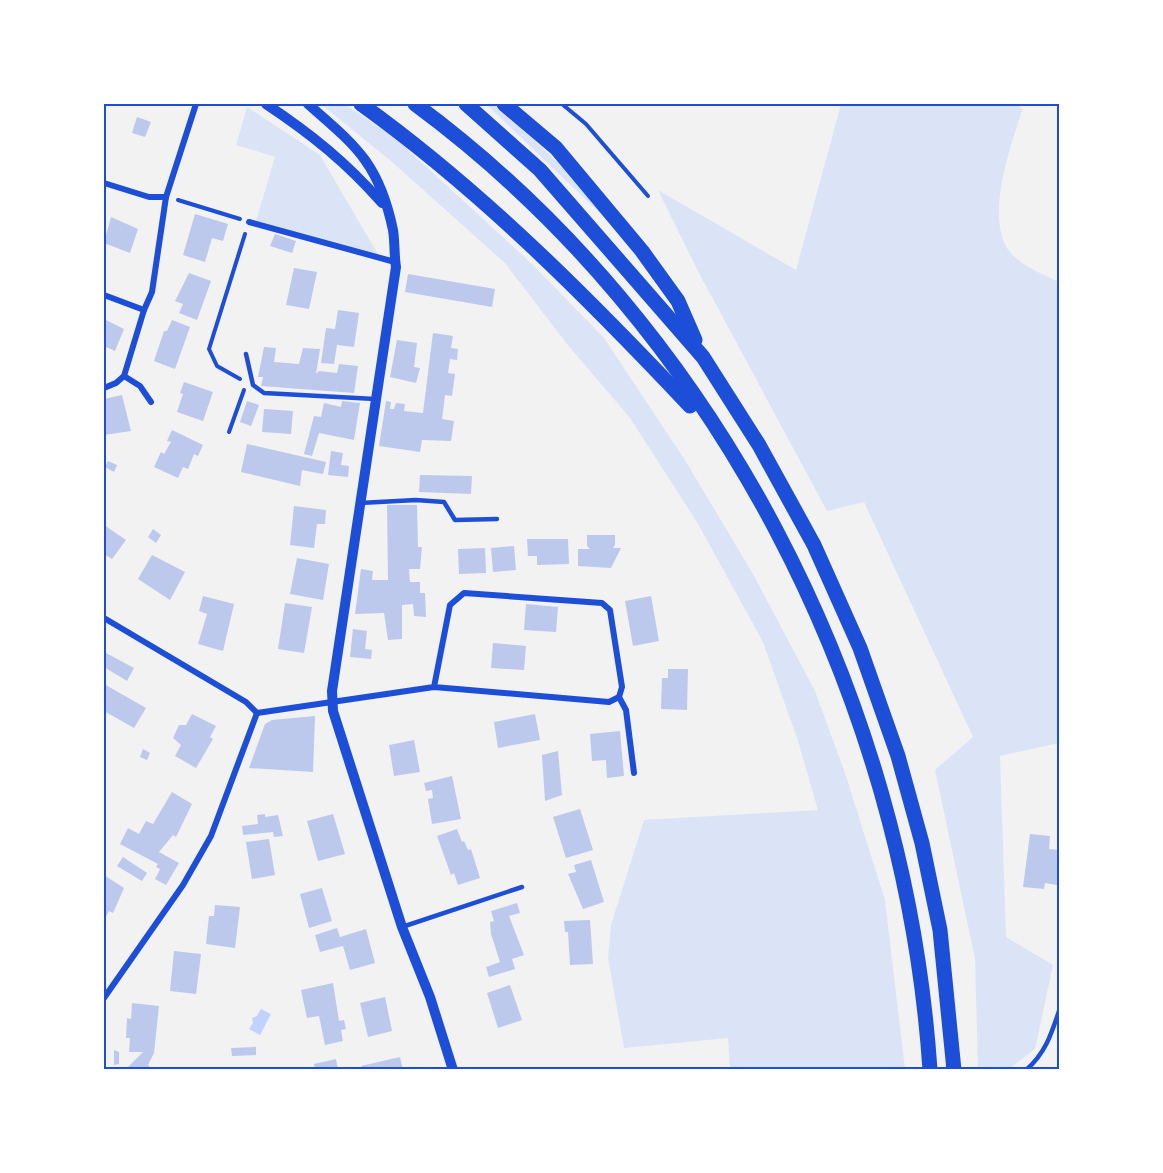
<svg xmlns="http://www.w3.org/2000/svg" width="1163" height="1173" font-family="'Source Sans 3',sans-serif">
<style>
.green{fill:#dbe4f7}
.water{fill:#bfd3fe}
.building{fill:#bdc9ec}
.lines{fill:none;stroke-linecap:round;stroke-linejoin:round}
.path{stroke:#1d4ed8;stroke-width:4}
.service{stroke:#1d4ed8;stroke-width:4.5}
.minor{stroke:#1d4ed8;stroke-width:6}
.tertiary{stroke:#1d4ed8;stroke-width:10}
.primary{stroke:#1d4ed8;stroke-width:15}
.neatline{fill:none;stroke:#1d4ed8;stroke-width:2}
</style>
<rect width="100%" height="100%" fill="#f2f2f2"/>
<!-- green -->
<g class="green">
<polygon points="321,104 344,104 394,137 533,265 604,338 685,460 753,574 815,691 845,773 885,900 905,1069 730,1069 728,1038 624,1048 608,958 611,925 644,820 818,810 798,741 763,642 697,522 630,418 567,344 505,263 392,162"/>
<polygon points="486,104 497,104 560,165 603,216"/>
<path d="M841,104H1018L1022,110C1011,146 989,206 1004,242C1012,263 1041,273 1059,282V743L1000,756L1006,937L1053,965L1035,1049L1009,1069H978L975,959L935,770L973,737L864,502L827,511L699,273L658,190L796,270Z"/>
<polygon points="247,107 320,155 379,256 256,221 275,157 236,145"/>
</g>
<!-- water -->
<polygon class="water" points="261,1009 271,1014 260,1035 249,1029 253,1023 252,1018 257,1016"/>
<!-- building -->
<g class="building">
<polygon points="137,117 151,122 145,137 132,133"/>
<polygon points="195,214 228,224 223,241 212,238 205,262 183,255"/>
<polygon points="111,217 138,229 130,253 104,243"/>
<polygon points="275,234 296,241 292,253 270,246"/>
<polygon points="294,268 317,272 309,309 286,305"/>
<polygon points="189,273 211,281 197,320 179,313 183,304 175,301"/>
<polygon points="408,274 495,289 492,307 405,292"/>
<polygon points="338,310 359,313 354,347 337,345 334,364 321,363 326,328 335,329"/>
<polygon points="104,319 124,329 115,351 104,346"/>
<polygon points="172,320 190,327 175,369 154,361 164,331 167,331"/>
<polygon points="433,333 453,336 451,348 458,349 457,360 450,359 448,373 455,374 452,396 445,395 442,419 454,421 451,441 422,440 420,452 379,446 386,401 391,402 390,409 394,409 396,403 405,404 404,411 423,413"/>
<polygon points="397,340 417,343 414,367 420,368 416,383 390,377"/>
<polygon points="264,347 276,348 274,362 299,364 303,348 320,349 316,374 319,371 337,373 339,364 358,366 354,393 261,386 263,377 258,377"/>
<polygon points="184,382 213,392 203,421 177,412 183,394 180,393"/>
<polygon points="122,395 131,431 104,435 104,399"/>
<polygon points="247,401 259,405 251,426 240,422"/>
<polygon points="342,401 360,403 354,440 319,433 312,456 304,454 314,416 321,417 324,403 341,407"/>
<polygon points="264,409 293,411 291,434 262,432"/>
<polygon points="172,430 203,445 198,456 194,454 188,469 183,467 178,478 154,467 161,452 164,454 171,442 167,441"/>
<polygon points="247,444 326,462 323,474 302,470 300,486 241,472"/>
<polygon points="331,451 343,453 341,465 349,466 348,477 328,475"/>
<polygon points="108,461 117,465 114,472 105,467"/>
<polygon points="420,475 472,476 471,494 419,492"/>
<polygon points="387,505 417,505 418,547 422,547 420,569 409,569 410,582 420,582 420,593 425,593 426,617 414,616 413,604 402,605 402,639 388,640 384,613 355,614 361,569 373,571 372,580 388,580"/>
<polygon points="294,506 326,510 325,524 317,524 314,548 290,545"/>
<polygon points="104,525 126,540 112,559 104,554"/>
<polygon points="153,529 161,535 156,543 148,537"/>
<polygon points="587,535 615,535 615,545 613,548 621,548 611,568 578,566 578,549 590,549 587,546"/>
<polygon points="527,539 568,539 569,564 537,565 537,556 528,556"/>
<polygon points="514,546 516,570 493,572 491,548"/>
<polygon points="485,548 486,573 459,574 458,549"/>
<polygon points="152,555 185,572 170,600 138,579"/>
<polygon points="297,558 329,564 323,600 290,594"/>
<polygon points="203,596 234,604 223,651 198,644 207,614 199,611"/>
<polygon points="651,596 659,641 633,646 625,601"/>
<polygon points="285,603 312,607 304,653 278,649"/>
<polygon points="526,604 558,607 556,632 524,630"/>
<polygon points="353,629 367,631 365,649 372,650 371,659 350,657"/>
<polygon points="493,643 526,646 524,670 491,668"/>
<polygon points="106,653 134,668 127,681 104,667"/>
<polygon points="668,669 688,669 687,710 661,709 662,678 668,678"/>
<polygon points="104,684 146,708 134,728 104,711"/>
<polygon points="192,714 216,726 210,737 213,739 196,768 175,756 181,745 173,738 179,725 186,725"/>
<polygon points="535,714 540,740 498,748 494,722"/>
<polygon points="315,716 313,772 249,768 265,724 272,720"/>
<polygon points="620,731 624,776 607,778 606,760 592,761 590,734"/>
<polygon points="414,740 420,772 394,776 389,745"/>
<polygon points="143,749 150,753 147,760 140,757"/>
<polygon points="558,751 562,795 545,801 542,755"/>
<polygon points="452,776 461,819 432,824 428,799 433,798 432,790 426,791 424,783"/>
<polygon points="172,792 192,804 176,837 173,835 159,852 179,863 166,885 155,879 160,869 156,867 158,864 120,844 128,828 139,834 146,821 153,824"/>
<polygon points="580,809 593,850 566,858 553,817"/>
<polygon points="265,814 265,817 278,815 283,836 274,837 273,832 243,835 242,826 258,824 257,815"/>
<polygon points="333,814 345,854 318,861 307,821"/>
<polygon points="457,829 462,842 464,841 468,850 471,849 480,878 458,885 454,873 451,875 437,836"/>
<polygon points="1030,834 1050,836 1049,849 1060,850 1057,885 1045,883 1044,889 1023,887"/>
<polygon points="269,839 275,875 252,879 246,842"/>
<polygon points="123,857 147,873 142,881 117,866"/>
<polygon points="591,860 604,902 583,909 568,874 576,872 574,865"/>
<polygon points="104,875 124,888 113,913 109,911 104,920"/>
<polygon points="322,888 332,921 309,928 300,894"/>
<polygon points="517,903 520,913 509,916 524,955 512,959 515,969 489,977 486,967 500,962 491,934 490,922 494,921 491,911"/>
<polygon points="215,905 240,907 235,948 206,944 209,916 214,916"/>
<polygon points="590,920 593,964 570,965 568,932 565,932 564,921"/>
<polygon points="337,928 340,937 366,929 375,963 350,970 343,946 320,952 315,935"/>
<polygon points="174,951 201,954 196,994 170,991"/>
<polygon points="333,983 339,1021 344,1020 346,1029 341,1030 343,1041 325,1045 319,1016 307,1018 301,990"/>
<polygon points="510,985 522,1020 498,1028 487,993"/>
<polygon points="385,997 392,1031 368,1037 360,1003"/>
<polygon points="132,1003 159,1006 154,1053 148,1065 153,1070 125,1070 143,1052 129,1052 130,1038 126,1038 127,1018 131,1019"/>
<polygon points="256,1047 256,1055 232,1056 231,1048"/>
<polygon points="114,1050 119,1052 119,1064 114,1065"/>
<polygon points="400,1057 403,1070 362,1070 361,1066"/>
<polygon points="336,1059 338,1070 315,1070 314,1064"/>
</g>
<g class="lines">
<!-- path -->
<g class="path">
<polyline points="562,104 586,124 648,196"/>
<polyline points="178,200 240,219"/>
<polyline points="240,379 217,366 209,349 245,234"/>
<polyline points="229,432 244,390"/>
</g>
<!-- service -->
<g class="service">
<polyline points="246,354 253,385 264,393 375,399"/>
<polyline points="360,503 416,500 444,502 455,520 497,519"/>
<polyline points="402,927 522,887"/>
<path d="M1026,1070C1046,1053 1052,1032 1060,1008"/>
</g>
<!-- minor -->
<g class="minor">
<polyline points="104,183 149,197 166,197"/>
<polyline points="249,222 395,262"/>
<polyline points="104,295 144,310"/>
<polyline points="124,376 140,386 151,402"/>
<polyline points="104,388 116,383 124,376 144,310 152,292 166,197 196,104"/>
<polyline points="104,618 246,702 257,713 434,687 609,702 619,697 622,687 610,610 602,603 464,593 450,605 434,687"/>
<polyline points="619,697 626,710 634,773"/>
<polyline points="104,998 183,885 211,836 257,713"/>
</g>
<!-- tertiary -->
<g class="tertiary">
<path d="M266,104C311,134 346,162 382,203"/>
<path d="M308,104C356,146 379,163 393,230C395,242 394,255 396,267L332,691L333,711L402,927L430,997L453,1070"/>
</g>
<!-- primary -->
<g class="primary">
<path d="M361,104C482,191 588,298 690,406"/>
<path d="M415,104C717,327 905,697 930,1070"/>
<polyline points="466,104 540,170 703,357 759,445 814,545 860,648 898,756 922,843 940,930 954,1070"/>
<polyline points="504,104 556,148 642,251 678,301 695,340"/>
</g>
</g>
<!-- border -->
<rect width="1163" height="1173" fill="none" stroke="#ffffff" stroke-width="210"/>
<rect x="105" y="105" width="953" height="963" class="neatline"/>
</svg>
